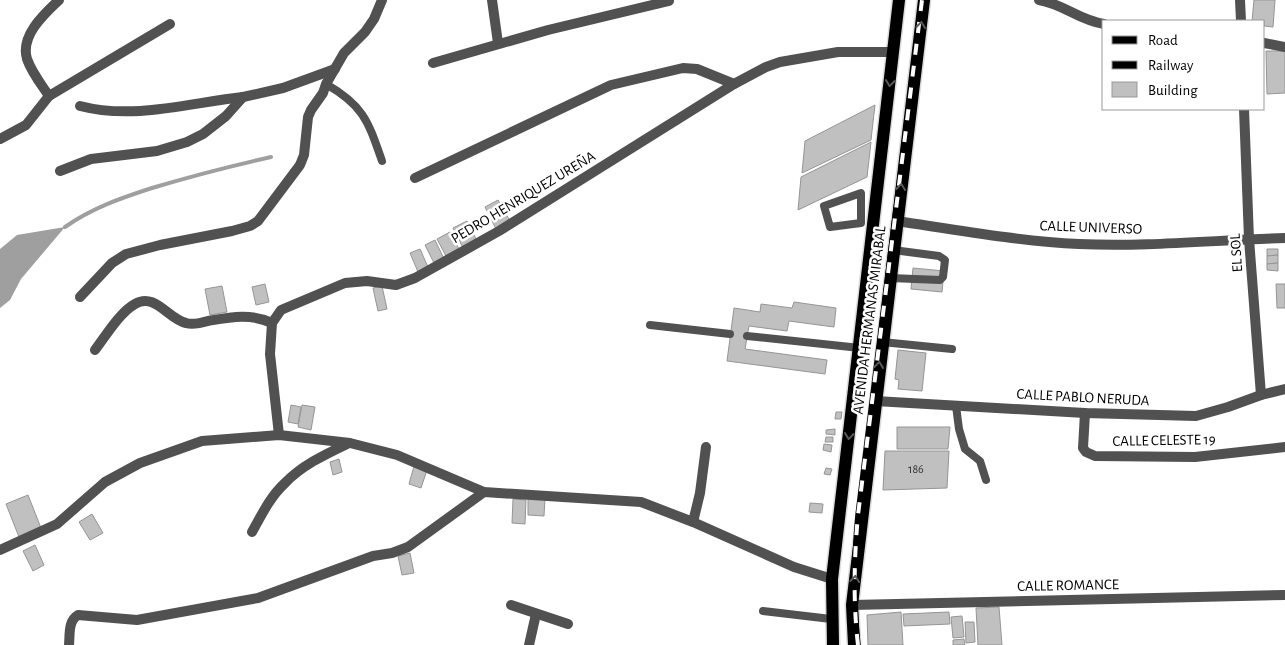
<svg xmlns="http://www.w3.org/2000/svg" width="1285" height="645" font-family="'Alegreya Sans',sans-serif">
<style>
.water{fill:#9f9f9f}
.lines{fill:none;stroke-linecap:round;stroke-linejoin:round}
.stream{stroke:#9f9f9f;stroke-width:4}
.building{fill:#c0c0c0;stroke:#959595}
.primary-casing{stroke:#dbdbdb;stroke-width:15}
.service{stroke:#515151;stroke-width:8}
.minor{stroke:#515151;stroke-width:10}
.primary{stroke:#000;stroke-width:12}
.rail-casing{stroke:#000;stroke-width:5.5}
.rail{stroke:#fff;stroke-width:4;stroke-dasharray:11;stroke-linecap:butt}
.oneway{stroke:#595959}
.labels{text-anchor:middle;stroke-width:5;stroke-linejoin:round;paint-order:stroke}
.number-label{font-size:12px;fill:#303030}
.street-label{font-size:15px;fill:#000;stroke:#fff}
</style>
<rect width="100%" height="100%" fill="#fff"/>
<!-- water -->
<polygon class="water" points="65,227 21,279 10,300 0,308 0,249 17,235"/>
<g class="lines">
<!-- stream -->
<path class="stream" d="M65,227C92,208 121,198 152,188C192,176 231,166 271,157"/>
</g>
<!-- building -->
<g class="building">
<polygon points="1254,0 1275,0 1273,27 1264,26 1264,21 1252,21"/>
<polygon points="1266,51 1285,51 1285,93 1267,94"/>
<polygon points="875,105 871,140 802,173 805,141"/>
<polygon points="871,142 867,177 798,210 801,177"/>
<polygon points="498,200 510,221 496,229 485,207"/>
<polygon points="467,221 477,241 463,248 453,228"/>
<polygon points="450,232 460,251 447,258 437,239"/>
<polygon points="435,240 445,261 435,265 425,245"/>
<polygon points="420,249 428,267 418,272 410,253"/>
<polygon points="1267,249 1278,249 1278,255 1267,256"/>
<polygon points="1278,255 1278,263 1267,264 1267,256"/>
<polygon points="1278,263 1278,271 1267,270 1267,264"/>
<polygon points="913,268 944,271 942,292 911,289"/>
<polygon points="265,284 269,302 256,305 252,287"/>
<polygon points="1276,284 1285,284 1285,308 1277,308"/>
<polygon points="222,286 227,312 210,315 205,289"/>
<polygon points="382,286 387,309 378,311 373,288"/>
<polygon points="794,302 836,308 834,327 789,321 787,331 749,326 745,349 827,360 825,374 727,361 734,308 760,312 761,304 792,308"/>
<polygon points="898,350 926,353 922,391 898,389 899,380 895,379"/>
<polygon points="291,405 301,407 298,424 288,422"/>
<polygon points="302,405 315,407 311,430 298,427"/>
<polygon points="836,412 842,412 841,419 835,419"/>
<polygon points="897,427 950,427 948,449 897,449"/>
<polygon points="835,429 835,435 826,434 826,430"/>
<polygon points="826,437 833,437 833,442 825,442"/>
<polygon points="824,444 832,445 831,452 823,450"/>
<polygon points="885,451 949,451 947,488 883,490"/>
<polygon points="339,459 342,472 333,475 330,462"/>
<polygon points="414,466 427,470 421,488 409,484"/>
<polygon points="826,468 832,469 830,475 824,474"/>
<polygon points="28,495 41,528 19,537 6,504"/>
<polygon points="528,498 545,499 544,516 528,515"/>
<polygon points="513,499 526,500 525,524 512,523"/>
<polygon points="810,503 823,504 822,513 809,512"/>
<polygon points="92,514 103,533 90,540 79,522"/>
<polygon points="35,545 44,565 33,571 23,551"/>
<polygon points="410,553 414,573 402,575 398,556"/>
<polygon points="999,607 1002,645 978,645 976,608"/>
<polygon points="901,612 903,645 868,645 867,615"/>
<polygon points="949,612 950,624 904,626 903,614"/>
<polygon points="962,616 964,637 953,638 951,617"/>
<polygon points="965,622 974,622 975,642 966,643"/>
<polygon points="964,639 965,645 953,645 953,640"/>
</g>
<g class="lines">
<!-- primary casing -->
<g class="primary-casing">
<g id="primary">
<polyline points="833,645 832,579 899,0"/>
<polyline points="854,645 852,605 924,0"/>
</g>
</g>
<!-- service -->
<g class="service">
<path d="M326,84C364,106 368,121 382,161"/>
<polygon points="861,193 861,223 830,227 824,206"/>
<polyline points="890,278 940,280 943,277 945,260 939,256 893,250"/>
<polyline points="650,325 730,334"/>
<polyline points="747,336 860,348"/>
<polyline points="882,342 952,349"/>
<polyline points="956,406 959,429 965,449 980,461 986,480"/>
<polyline points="763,611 831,619"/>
</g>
<!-- minor -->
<g class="minor">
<path d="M59,0C44,14 20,36 27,59C32,73 41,84 49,96L170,24"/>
<polyline points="492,0 498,43"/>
<path d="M1039,0C1064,4 1078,20 1104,24"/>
<polyline points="1240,0 1241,21"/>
<polyline points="1264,43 1285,47"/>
<polyline points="433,63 548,30 669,1"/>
<path d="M80,106C134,120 189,103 243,97"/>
<polyline points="1244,109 1249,239 1261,395"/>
<polyline points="0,139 26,125 49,96"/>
<polyline points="60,171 91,159 157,151 187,142 203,134 226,116 243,97 283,88 335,69"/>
<polyline points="415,178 611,85 683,68 697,69 734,84"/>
<path d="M897,221C957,230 1018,241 1079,244C1147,247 1216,240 1285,238"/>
<polyline points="80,297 112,263 126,254 160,245 232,231 250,226 258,221 300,165 304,155 308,117 311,110 323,93 326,84 344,53 365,32 374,19 382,0"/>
<path d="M95,350C105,337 120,312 135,304C155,292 168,319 186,323C193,325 201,323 208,321C231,317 250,313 272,323"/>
<polyline points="875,401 1085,413 1196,416 1228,407 1261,395 1285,389"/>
<polyline points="1085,413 1083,448 1086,452 1095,456 1195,457 1285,447"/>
<polyline points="279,435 270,354 272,323 281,310 345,283 367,281 396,285 415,278 499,231 734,84 766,67 780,62 838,52 893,52"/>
<polyline points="693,522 700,493 706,447"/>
<path d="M252,532C261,516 270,497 284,484C302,465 326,454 349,443"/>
<polyline points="0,550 57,524 105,482 140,463 202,441 279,435 350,443 397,455 484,492 641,502 693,522 794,567 832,579"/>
<polyline points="511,605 568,624"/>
<polyline points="852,605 1285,595"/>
<path d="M69,645C70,634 68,621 78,615L137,620L258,598L373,556L392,553L408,547L484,492"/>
<polyline points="529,645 536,614"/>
</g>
<!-- primary -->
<use href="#primary" class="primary"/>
<!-- rail casing -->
<g class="rail-casing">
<path id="rail" d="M858,645C853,602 854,559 858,515L922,0"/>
</g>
<!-- rail -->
<use href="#rail" class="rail"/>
</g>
<!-- one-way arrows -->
<defs><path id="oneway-chevron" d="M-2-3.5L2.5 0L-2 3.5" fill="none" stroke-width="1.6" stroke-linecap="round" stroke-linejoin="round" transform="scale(1.25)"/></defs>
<g class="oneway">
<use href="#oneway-chevron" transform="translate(921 25) rotate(-83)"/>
<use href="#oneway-chevron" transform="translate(890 83) rotate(96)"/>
<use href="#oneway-chevron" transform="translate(901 187) rotate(-83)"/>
<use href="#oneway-chevron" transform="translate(879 365) rotate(-83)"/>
<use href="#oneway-chevron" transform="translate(849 436) rotate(97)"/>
<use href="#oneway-chevron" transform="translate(855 579) rotate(-83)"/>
</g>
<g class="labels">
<!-- number labels -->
<g class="number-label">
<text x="916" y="473">186</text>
</g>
<!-- street labels -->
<g class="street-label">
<text transform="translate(523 197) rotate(-31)" y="5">PEDRO HENRIQUEZ UREÑA</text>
<text transform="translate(1091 227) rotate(2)" y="5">CALLE UNIVERSO</text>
<text transform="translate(1236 253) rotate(-94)" y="5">EL SOL</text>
<text transform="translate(869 320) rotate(-83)" y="5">AVENIDA HERMANAS MIRABAL</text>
<text transform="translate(1083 397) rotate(3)" y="5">CALLE PABLO NERUDA</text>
<text transform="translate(1164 440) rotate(-1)" y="5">CALLE CELESTE 19</text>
<text transform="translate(1068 585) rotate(-1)" y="5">CALLE ROMANCE</text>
</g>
</g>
<!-- legend -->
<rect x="1102" y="20" width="162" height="90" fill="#ffffff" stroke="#999999"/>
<rect x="1112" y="36" width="25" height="8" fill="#000000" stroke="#999999"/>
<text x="1148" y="45" font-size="15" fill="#000000">Road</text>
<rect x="1112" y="61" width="25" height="8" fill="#000000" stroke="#999999"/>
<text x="1148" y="70" font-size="15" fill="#000000">Railway</text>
<rect x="1112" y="82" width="25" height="15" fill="#c0c0c0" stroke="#999999"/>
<text x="1148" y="95" font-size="15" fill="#000000">Building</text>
</svg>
